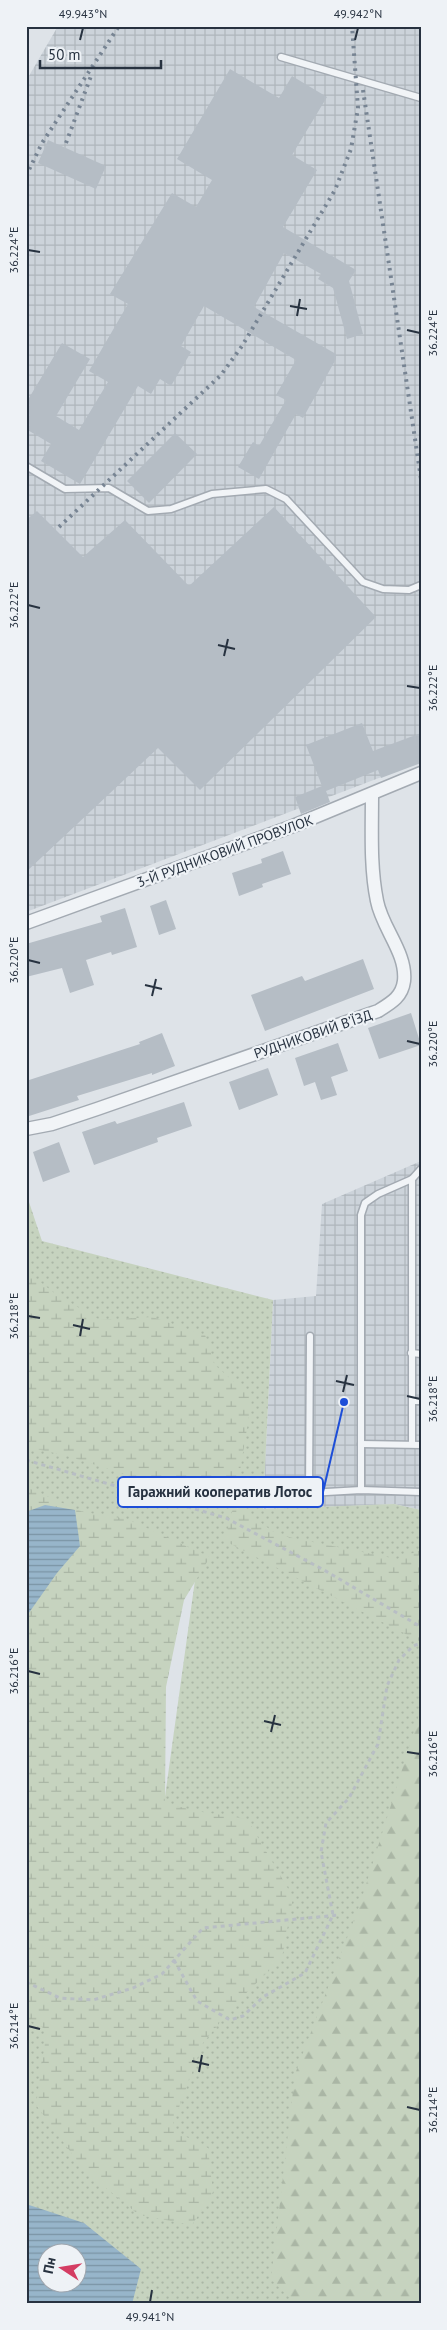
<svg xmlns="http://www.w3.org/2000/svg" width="447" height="2330" font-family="'PT Sans',sans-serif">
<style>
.industrial{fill:url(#industrial-grid)}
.grass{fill:url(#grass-dots);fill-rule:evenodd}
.forest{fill:url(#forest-firs)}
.wetland{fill:url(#wetland-marsh)}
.water{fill:url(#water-rules);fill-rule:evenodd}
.building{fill:#b5bdc5}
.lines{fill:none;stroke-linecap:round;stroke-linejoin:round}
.lane-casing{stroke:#a3aab2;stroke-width:9}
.street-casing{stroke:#a3aab2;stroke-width:15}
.path{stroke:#b8bec4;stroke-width:3;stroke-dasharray:4 4;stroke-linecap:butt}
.lane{stroke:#f1f4f7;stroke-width:6}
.street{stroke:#f1f4f7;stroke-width:12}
.rail{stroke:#778493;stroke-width:4;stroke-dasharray:2.5 5;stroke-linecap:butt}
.ticks{fill:none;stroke:#273240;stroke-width:2}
.labels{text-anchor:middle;stroke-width:4.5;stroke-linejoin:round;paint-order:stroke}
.street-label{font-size:14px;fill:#273240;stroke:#eef2f6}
.leader{fill:none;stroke:#1d4ed8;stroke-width:2}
.callout-dot{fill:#1d4ed8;stroke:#eef2f6;stroke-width:2}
.callout{fill:#eef2f6;stroke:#1d4ed8;stroke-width:2}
.callout-label{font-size:15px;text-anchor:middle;font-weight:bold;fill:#273240}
.neatline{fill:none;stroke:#273240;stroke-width:2}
.ticks-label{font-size:12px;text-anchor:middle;fill:#273240}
</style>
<defs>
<pattern id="industrial-grid" width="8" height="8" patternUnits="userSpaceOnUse" patternTransform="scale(1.25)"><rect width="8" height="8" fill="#ccd3da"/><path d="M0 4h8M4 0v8" fill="none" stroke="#afb6bc"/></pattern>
<pattern id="grass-dots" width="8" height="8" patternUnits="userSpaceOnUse" patternTransform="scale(1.25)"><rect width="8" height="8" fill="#c6d3bf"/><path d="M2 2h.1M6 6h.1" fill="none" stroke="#aab6a5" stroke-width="1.8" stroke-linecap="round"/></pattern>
<pattern id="forest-firs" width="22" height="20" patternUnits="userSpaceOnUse" patternTransform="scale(1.25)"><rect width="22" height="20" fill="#c6d3bf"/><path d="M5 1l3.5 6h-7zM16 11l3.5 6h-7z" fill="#aab6a5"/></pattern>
<pattern id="wetland-marsh" width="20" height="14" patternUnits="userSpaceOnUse" patternTransform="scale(1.25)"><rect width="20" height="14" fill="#c6d3bf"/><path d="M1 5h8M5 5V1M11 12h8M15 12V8" fill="none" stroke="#aab6a5"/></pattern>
<pattern id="water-rules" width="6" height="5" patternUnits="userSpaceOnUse" patternTransform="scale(1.25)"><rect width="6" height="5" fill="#97b5ca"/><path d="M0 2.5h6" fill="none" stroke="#7b94a5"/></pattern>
</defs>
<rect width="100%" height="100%" fill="#dee3e8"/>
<!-- industrial -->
<g class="industrial">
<polygon points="58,26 421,26 421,762 26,912 26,81"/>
<polygon points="421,1161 421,1510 394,1504 263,1510 273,1300 316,1296 322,1204"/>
</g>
<!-- grass -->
<path class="grass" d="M26,1193L42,1241L273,1300L263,1509L394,1504L421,1510V2304H26V2010L163,1811L195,1580L26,1507ZM48,2252H78V2282H48Z"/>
<!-- forest -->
<polygon class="forest" points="421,1709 421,2304 296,2304 271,2279 295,2074 360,1904"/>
<!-- wetland -->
<g class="wetland">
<polygon points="26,1271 57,1295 100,1320 152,1317 205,1335 215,1365 252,1398 235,1501 131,1476 64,1455 26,1447"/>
<polygon points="26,1487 83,1512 127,1519 210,1557 184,1600 166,1687 165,1803 196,1811 247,1819 293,1897 282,1958 235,2004 203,2043 171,2129 208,2148 213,2192 192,2225 139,2215 84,2170 36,2105 47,2030 26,2018"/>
<polygon points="234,1504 278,1535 397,1559 421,1550 421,1642 225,1541"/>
</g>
<!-- water -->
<g class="water">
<polygon points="45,1505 75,1510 80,1546 57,1573 26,1617 26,1512"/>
<path d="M26,2204L84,2223L141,2269L132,2304H26ZM48,2252H78V2282H48Z"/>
</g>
<!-- building -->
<g class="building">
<polygon points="230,69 279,98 292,76 327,97 292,155 317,170 283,227 356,270 349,281 363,334 347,339 333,288 318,279 321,274 284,253 254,307 336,354 336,359 303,418 296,414 259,479 238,467 253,442 259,446 286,400 276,395 296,360 204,306 181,346 191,352 171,386 160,379 151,394 138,386 80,484 41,461 51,444 26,429 26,403 62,343 90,359 56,416 79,430 108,382 89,371 128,304 110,294 172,193 196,207 212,180 177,159"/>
<polygon points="48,140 106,166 96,189 38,163"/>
<polygon points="175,433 197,454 149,503 127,481"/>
<polygon points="274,507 376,617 200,790 158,748 26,872 26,520 37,511 83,557 125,520 189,586"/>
<polygon points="362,723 373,751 421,733 421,763 381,778 378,770 326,791 330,802 301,814 295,797 322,786 306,745"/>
<polygon points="283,851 291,874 262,884 263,887 239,896 232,873 262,863 261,859"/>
<polygon points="166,900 176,929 159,935 150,906"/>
<polygon points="125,908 137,947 112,955 111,952 86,960 94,985 70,993 62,968 26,977 26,944 102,922 100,916"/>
<polygon points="363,959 374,989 265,1031 251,995 302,976 305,981"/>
<polygon points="411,1013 421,1045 379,1059 368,1028"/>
<polygon points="162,1033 175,1066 152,1075 152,1073 77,1096 79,1100 26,1117 26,1081 140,1044 139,1042"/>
<polygon points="338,1043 348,1071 331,1077 337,1095 321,1100 315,1082 304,1086 295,1058"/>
<polygon points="268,1068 278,1095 239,1110 229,1082"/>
<polygon points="184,1102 192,1126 157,1138 158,1142 94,1165 82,1132 115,1121 117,1124"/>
<polygon points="59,1142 70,1172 43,1182 33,1152"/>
</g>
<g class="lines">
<!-- lane casing -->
<g class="lane-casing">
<g id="lane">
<polyline points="281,57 421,98"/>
<polyline points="26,466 65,489 109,488 148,511 171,509 212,494 266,489 286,499 363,582 383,589 409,590 421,585"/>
<polyline points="310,1336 309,1493 361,1490 421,1492"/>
<polyline points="411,1353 421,1354"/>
<polyline points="413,1401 421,1401"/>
<polyline points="361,1444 421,1445"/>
<polyline points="412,1444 412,1179"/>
<polyline points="361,1490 361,1215 365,1203 378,1194 412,1179 421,1169"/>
</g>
</g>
<!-- street casing -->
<g class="street-casing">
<g id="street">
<polyline points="26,923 293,826 421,773"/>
<path d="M26,1129L52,1124L97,1109L378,1011C391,1003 402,997 404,981C407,953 382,928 377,901C370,867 372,830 372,794"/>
</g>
</g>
<!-- path -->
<g class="path">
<polyline points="26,1460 226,1518 324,1570 421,1627"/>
<polyline points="174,1960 197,2001 230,2020 243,2016 263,1997 305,1973 333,1915 321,1852 326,1823 349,1798 378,1744 387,1686 399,1660 413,1646 421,1643"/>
<polyline points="26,1982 60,1998 93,2000 133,1988 162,1974 203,1928 339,1915"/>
</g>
<!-- lane -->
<use href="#lane" class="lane"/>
<!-- street -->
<use href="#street" class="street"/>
<!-- rail -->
<g class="rail">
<polyline points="363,90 421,479"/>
<polyline points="66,143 91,76"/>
<polyline points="26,176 42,143 119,26"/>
<polyline points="59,527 221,375 242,346 335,190 351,149 358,108 352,26"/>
</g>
</g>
<!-- ticks -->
<path class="ticks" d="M80,40L83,28M355,40L358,28M28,250L40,252M290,306L307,309M297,316L300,299M407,330L420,333M28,605L40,608M218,645L235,649M224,656L228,639M407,686L420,688M28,960L40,963M145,985L162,989M152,996L156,979M407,1041L420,1044M28,1316L40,1318M73,1325L90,1329M80,1336L83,1319M336,1381L354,1385M343,1392L347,1375M407,1396L420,1399M28,1671L40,1674M264,1721L281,1725M271,1732L275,1715M407,1752L420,1754M28,2026L40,2029M192,2061L209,2065M199,2072L202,2055M407,2107L420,2110M150,2302L152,2290"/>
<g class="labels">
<!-- street labels -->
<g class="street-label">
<text transform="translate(225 851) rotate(-20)" y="5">3-Й РУДНИКОВИЙ ПРОВУЛОК</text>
<text transform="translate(313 1034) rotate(-19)" y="5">РУДНИКОВИЙ В’ЇЗД</text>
</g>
</g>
<!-- callouts -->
<path class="leader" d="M344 1402L323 1492"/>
<circle class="callout-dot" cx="344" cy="1402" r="5"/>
<rect class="callout" x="118" y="1477" width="205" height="30" rx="5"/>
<g class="callout-label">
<text x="220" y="1497">Гаражний кооператив Лотос</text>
</g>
<!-- border -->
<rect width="447" height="2330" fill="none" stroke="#eef2f6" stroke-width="55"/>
<!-- north arrow -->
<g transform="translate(62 2268) rotate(282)"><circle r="24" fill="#eef2f6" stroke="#9ea5ad"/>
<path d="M0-4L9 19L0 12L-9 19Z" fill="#d43d63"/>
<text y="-8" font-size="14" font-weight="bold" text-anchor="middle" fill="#273240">Пн</text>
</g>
<!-- scale -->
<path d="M40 60v8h121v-8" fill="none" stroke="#273240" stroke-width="2.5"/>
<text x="48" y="60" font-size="15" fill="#273240" stroke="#eef2f6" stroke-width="4" paint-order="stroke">50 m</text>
<rect x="28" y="28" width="392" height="2274" class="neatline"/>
<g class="ticks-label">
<text x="83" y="18">49.943°N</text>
<text x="358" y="18">49.942°N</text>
<text transform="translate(14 250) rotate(-90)" y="4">36.224°E</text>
<text transform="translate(433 333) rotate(-90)" y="4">36.224°E</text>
<text transform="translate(14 605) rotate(-90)" y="4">36.222°E</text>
<text transform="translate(433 688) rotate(-90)" y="4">36.222°E</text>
<text transform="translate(14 960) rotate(-90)" y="4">36.220°E</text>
<text transform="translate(433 1044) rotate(-90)" y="4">36.220°E</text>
<text transform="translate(14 1316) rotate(-90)" y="4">36.218°E</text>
<text transform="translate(433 1399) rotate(-90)" y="4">36.218°E</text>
<text transform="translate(14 1671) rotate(-90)" y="4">36.216°E</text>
<text transform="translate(433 1754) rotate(-90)" y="4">36.216°E</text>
<text transform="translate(14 2026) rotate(-90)" y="4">36.214°E</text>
<text transform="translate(433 2110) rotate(-90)" y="4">36.214°E</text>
<text x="150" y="2321">49.941°N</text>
</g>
</svg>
